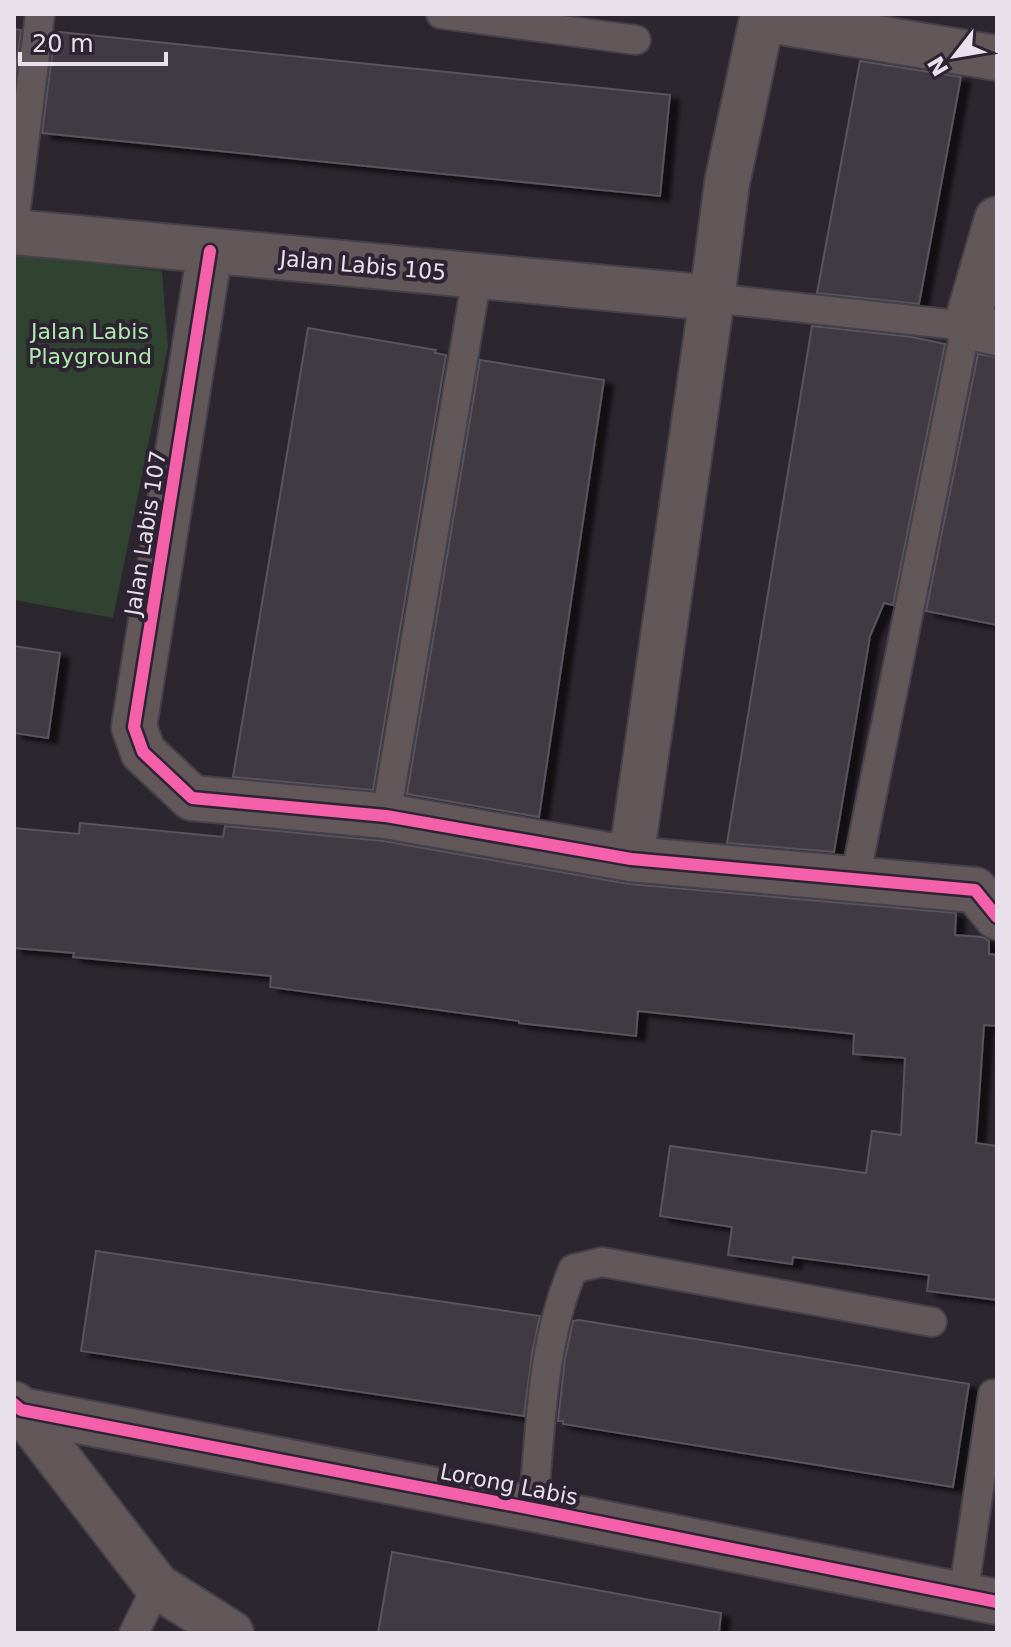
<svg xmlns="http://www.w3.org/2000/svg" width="1011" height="1647" font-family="'DejaVu Sans',sans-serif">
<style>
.green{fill:#2f4330}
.building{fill:#403b42;stroke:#59545b;stroke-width:2;filter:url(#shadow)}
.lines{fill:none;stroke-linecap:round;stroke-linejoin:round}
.lane-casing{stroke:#454148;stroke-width:32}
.street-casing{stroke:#454148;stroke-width:48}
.lane{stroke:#62585a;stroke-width:28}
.street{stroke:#62585a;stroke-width:44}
.cycleway-casing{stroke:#2d2332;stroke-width:17}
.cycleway{stroke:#f560ab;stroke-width:12}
.labels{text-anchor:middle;stroke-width:8;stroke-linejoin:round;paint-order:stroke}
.street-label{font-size:22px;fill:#e8e1eb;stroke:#2d2332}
.park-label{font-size:22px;fill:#adebad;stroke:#2d2332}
</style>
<defs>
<filter id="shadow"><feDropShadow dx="9" dy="5" stdDeviation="2" flood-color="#0009"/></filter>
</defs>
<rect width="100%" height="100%" fill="#2c262e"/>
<!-- green -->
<polygon class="green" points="14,255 162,271 168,347 113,618 14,600"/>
<!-- building -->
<g class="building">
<polygon points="14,29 21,30 14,86"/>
<polygon points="59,32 670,95 660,196 42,133 55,33"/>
<polygon points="860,61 961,77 919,304 817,293"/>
<polygon points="812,326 912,337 945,344 893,605 884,603 870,636 834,852 727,843"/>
<polygon points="308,328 436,350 435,353 446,355 373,790 233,777"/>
<polygon points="978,354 997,357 997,625 926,611"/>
<polygon points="480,360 604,380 539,817 407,794"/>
<polygon points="14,646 60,653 48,738 14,733"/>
<polygon points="80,823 223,837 225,826 383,841 629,884 956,913 955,935 983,937 989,941 989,954 997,955 997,1026 984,1025 976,1143 997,1146 997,1300 927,1291 929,1275 793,1257 792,1264 728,1255 732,1227 660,1216 670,1146 866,1173 872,1131 901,1135 905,1058 853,1054 854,1034 638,1011 636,1036 519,1023 519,1021 270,987 271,976 73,957 74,953 14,948 14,828 79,834"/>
<polygon points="96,1251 540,1316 532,1354 524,1416 81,1351"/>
<polygon points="579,1320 969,1384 953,1487 563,1424 563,1421 558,1421 565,1359 573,1321"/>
<polygon points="392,1552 721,1613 719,1633 378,1633"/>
</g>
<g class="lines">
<!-- lane casing -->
<g class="lane-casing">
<g id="lane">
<polyline points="441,14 636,40"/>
<polyline points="14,224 40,14"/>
<polyline points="712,298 966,326 855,879"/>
<polyline points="386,816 477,276"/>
<path d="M533,1509C541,1428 541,1344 573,1269L602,1262L932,1322"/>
<polyline points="963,1596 993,1394"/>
<polyline points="134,1633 157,1586"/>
</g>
</g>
<!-- street casing -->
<g class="street-casing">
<g id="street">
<polyline points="762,19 997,58"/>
<polyline points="997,219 966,326 997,333"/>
<polyline points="14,232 712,298"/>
<polyline points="210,251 134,727 143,752 192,798 386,816 631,859 975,890 997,917"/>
<polyline points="631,859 712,298 727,183 763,14"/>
<polyline points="14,1404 21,1410 533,1509 997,1602"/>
<polyline points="21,1410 157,1586 231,1633"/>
</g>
</g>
<!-- lane -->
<use href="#lane" class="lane"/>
<!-- street -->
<use href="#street" class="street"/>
<!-- cycleway casing -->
<g class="cycleway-casing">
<g id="cycleway">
<polyline points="210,251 134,727 143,752 192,798 386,816 631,859 975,890 997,917"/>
<polyline points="14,1404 21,1410 533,1509 997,1602"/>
</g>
</g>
<!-- cycleway -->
<use href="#cycleway" class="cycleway"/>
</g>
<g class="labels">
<!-- street labels -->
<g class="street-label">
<text transform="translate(363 265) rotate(5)" y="8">Jalan Labis 105</text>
<text transform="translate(145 533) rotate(-81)" y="8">Jalan Labis 107</text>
<text transform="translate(509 1484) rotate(11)" y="8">Lorong Labis</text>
</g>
<!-- park labels -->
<g class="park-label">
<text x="90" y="339">Jalan Labis<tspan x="90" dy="25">Playground</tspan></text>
</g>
</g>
<!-- border -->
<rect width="1011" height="1647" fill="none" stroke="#e8e1eb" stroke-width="32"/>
<!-- north arrow -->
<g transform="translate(955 56) rotate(239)" stroke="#2d2332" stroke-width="6" paint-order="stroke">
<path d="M0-6L14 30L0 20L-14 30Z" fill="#e8e1eb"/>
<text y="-12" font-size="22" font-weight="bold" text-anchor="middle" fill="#e8e1eb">N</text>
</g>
<!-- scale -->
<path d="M20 52v12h146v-12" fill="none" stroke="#e8e1eb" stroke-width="4"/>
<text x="32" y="52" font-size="24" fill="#e8e1eb" stroke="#2d2332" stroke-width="6" paint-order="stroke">20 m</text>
</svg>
